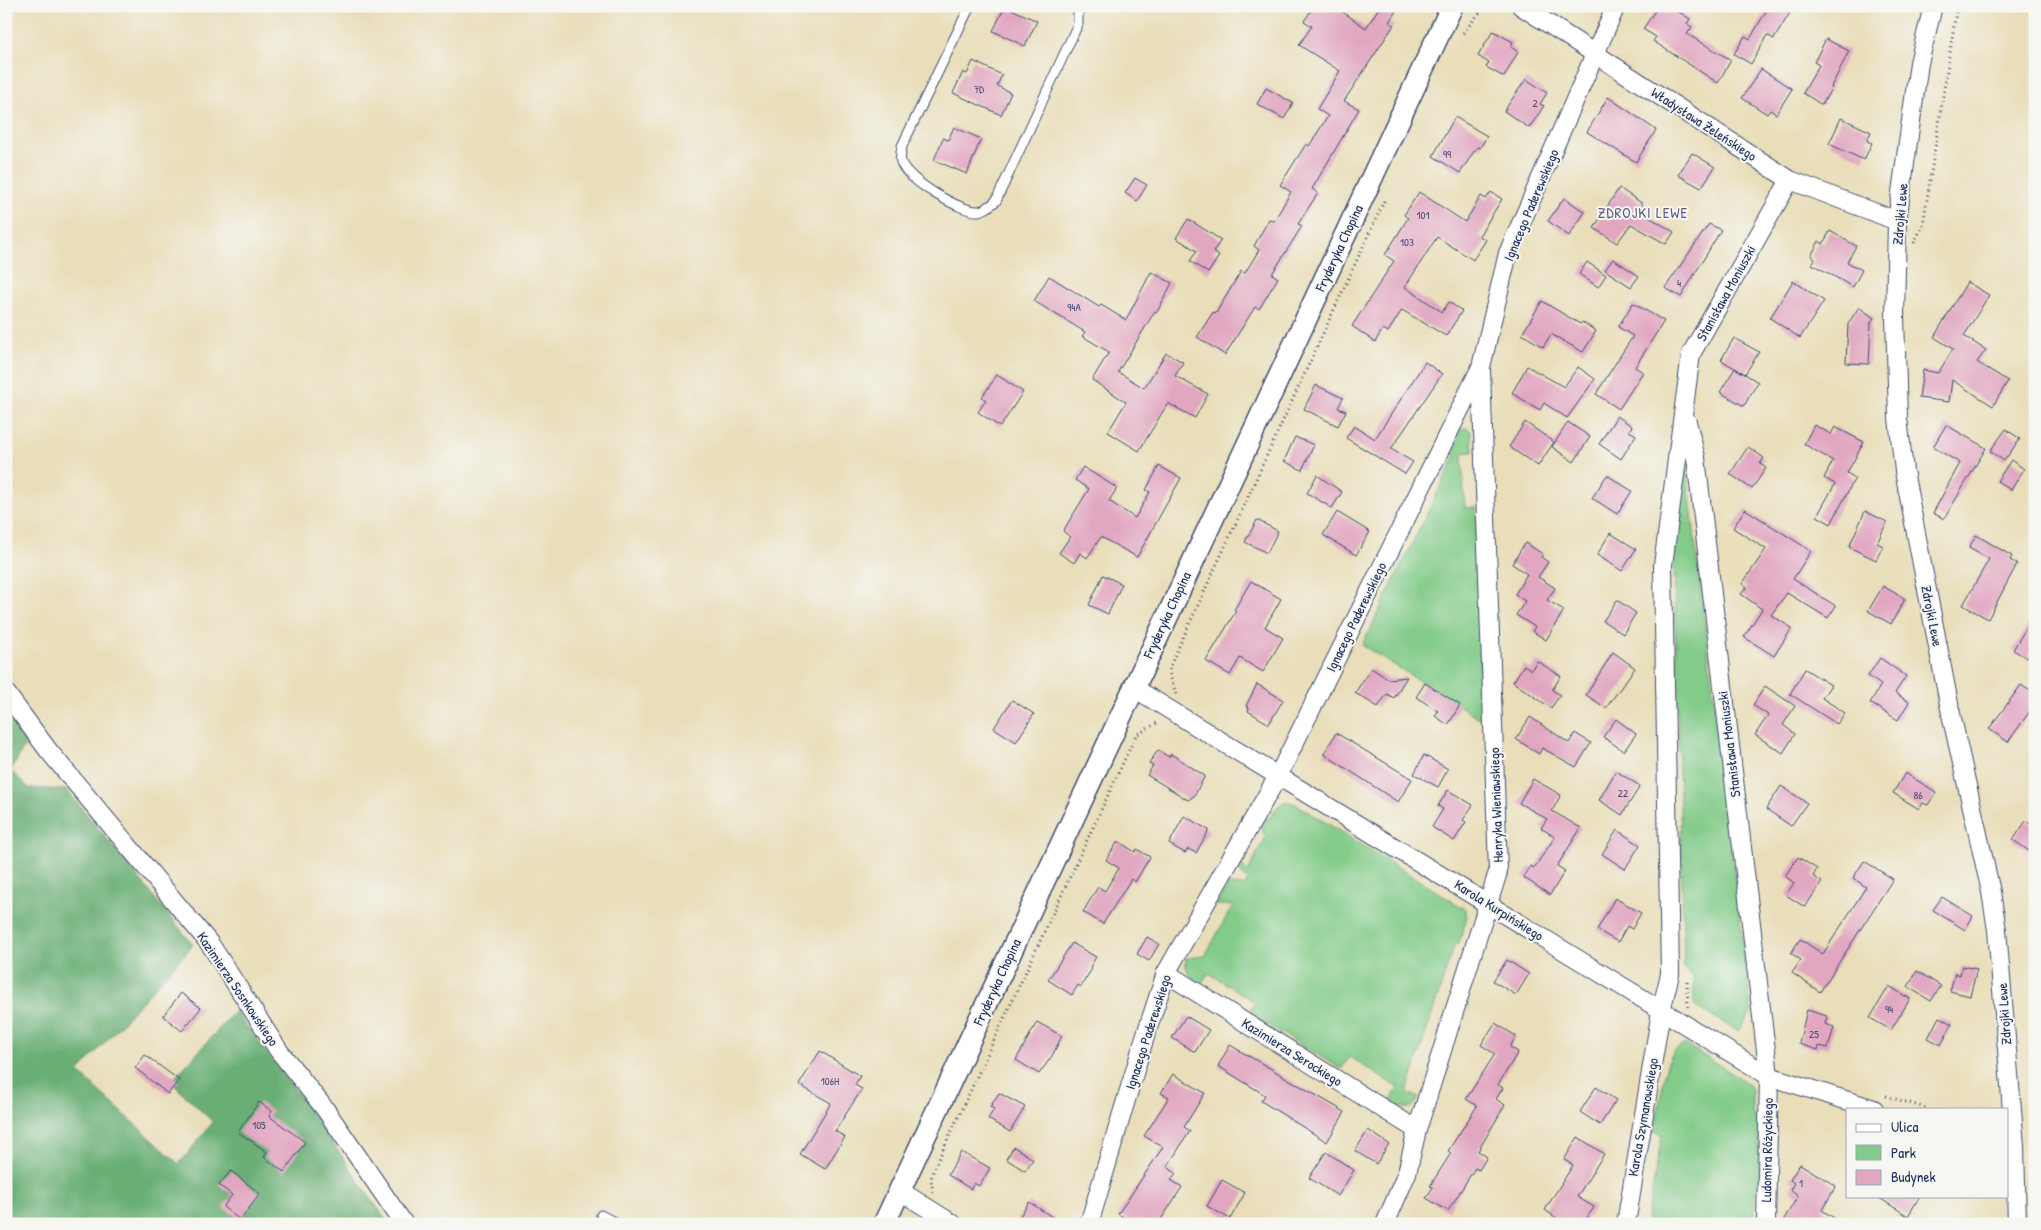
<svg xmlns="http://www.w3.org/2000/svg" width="2041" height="1230" font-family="'Patrick Hand',sans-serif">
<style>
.green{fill:#82cb88;stroke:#4e7d73}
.forest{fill:#69af74;stroke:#426f69}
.building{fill:#e1a7c1}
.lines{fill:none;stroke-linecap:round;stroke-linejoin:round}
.service-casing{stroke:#3a496c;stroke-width:11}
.minor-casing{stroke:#3a496c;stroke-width:20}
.tertiary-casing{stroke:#3a496c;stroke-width:24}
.path{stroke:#3a496c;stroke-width:3;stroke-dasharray:1 4;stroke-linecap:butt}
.service{stroke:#fff;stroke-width:9}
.minor{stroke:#fff;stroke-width:18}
.tertiary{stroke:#fff;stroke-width:21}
.labels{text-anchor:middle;stroke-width:4;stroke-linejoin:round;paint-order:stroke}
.number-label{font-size:11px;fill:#4c4d77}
.street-label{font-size:14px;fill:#1b2f5e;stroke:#f6f6f2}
.neighbourhood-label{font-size:15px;letter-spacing:1px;fill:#605981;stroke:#f6f6f2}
</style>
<rect width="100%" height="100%" fill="#f6f6f2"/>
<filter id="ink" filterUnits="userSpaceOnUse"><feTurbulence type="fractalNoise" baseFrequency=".02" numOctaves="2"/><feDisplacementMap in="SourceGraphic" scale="10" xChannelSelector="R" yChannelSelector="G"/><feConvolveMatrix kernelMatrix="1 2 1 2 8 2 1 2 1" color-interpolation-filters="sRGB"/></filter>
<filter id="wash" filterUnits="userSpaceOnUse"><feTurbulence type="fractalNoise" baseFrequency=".0096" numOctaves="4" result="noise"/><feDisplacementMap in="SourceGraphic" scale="20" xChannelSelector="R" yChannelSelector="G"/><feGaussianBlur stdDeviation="1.12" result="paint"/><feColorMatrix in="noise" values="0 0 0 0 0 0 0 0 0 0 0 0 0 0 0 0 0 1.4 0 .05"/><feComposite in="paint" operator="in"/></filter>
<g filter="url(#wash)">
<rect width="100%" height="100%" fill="#e9deb9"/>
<!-- green -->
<g class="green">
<polygon points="1466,428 1471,431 1473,452 1462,453 1465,508 1476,507 1482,720 1362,645 1456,455 1454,443 1460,430"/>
<polygon points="1686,463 1751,1013 1738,1031 1694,1006 1693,976 1684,968 1674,561"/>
<path d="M1286,801L1296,804L1465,909L1467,917L1459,943L1454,946L1407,1092L1419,1098C1413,1112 1401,1110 1390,1101L1398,1088L1350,1057L1341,1069L1248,1013L1255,1002L1209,973L1201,984C1191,977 1184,971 1186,958L1205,956L1233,905H1216L1228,885L1244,886L1248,880L1236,868L1239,862L1248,871L1266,837L1259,826L1261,820L1269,818L1279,805Z"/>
<polygon points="1685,1044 1749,1084 1752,1090 1752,1113 1760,1121 1759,1185 1755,1192 1753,1224 1646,1224 1662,1135 1654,1132 1667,1063 1674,1051"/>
</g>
<!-- forest -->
<polygon class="forest" points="6,713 27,741 11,771 29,788 67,790 193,945 78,1072 179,1164 213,1122 171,1082 235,1011 302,1099 389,1224 6,1224"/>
<g id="blocks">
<!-- building -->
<g class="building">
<polygon points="1005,6 1037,21 1025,46 993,31"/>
<polygon points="1314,6 1334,6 1366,28 1380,6 1399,6 1389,22 1394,25 1344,101 1359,109 1312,189 1318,193 1298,224 1302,226 1272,274 1278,278 1259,309 1255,307 1225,355 1197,337 1213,312 1216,313 1241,271 1245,273 1259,250 1254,246 1269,219 1274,221 1291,192 1280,185 1306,144 1309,146 1328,116 1317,109 1340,71 1299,45 1312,26 1304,21"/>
<polygon points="1658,6 1670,6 1690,19 1687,24 1692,27 1687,34 1731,60 1718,83 1653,41 1656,37 1643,29"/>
<polygon points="1769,6 1794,6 1774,39 1767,35 1751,64 1734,54 1745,36 1750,39"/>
<polygon points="1493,31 1513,42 1511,47 1518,52 1504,77 1486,67 1489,63 1478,56"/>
<polygon points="1826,39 1849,51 1831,87 1832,87 1822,105 1803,93 1819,65 1814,62"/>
<polygon points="973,61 1002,75 997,86 1011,93 1001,115 953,93 963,72 967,74"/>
<polygon points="1761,69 1792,89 1776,114 1770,110 1767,114 1742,98"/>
<polygon points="1526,79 1547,93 1540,104 1544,106 1529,128 1504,111"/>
<polygon points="1266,88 1293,103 1284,119 1257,104"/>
<polygon points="1608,97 1656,130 1636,162 1587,132"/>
<polygon points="1455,117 1487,136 1480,148 1477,147 1460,173 1433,156"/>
<polygon points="1841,118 1871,132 1867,141 1872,143 1864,160 1829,144"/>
<polygon points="954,127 981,139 967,174 934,160 943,138 948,140"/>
<polygon points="1692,153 1715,167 1701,188 1678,175"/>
<polygon points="1135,178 1147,185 1137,201 1125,193"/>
<polygon points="1619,188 1643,204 1639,211 1674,232 1666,244 1631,224 1617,243 1594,228"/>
<polygon points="1419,192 1465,222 1481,196 1486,199 1491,192 1502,199 1479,236 1486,240 1473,260 1437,237 1405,287 1442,312 1449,302 1462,311 1446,336 1402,310 1388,332 1383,329 1375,342 1352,326 1394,261 1385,255 1408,218 1404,215"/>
<polygon points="1564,198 1585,212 1569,236 1548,221"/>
<polygon points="1188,219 1221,240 1213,252 1219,256 1208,273 1190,261 1197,251 1176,238"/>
<polygon points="1709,224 1721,230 1681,297 1665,288"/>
<polygon points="1830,231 1856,246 1847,262 1862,270 1853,287 1812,264 1815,259 1811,256 1819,241 1823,244"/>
<polygon points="1613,259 1639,276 1631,287 1605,270"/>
<polygon points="1587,262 1606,275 1598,287 1579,274"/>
<polygon points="1151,272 1172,283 1157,312 1155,311 1118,372 1144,388 1166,353 1183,362 1175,376 1208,394 1195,418 1168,403 1139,451 1108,432 1126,402 1092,380 1109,352 1082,336 1085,332 1034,301 1049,276 1099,307 1101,305 1126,320"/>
<polygon points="1793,281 1824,301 1800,338 1770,318"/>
<polygon points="1967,282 1989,295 1964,336 1986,350 1977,362 2008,381 1993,406 1952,380 1949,402 1919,398 1923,370 1938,373 1953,349 1934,337"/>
<polygon points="1542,301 1580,324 1582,322 1596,331 1583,352 1551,334 1543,347 1522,334"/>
<polygon points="1633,303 1664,321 1635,367 1643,372 1619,409 1596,394 1633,336 1618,327"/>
<polygon points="1859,307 1874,318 1871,322 1869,364 1846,363 1848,324"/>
<polygon points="1734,338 1759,352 1745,374 1721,360"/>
<polygon points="1425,362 1442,374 1391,449 1413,462 1405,474 1346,438 1354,426 1375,439"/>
<polygon points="1527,366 1564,387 1578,367 1595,379 1567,418 1544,403 1540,410 1512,393"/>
<polygon points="1735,368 1758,382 1744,406 1720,392"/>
<polygon points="997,375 1023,392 1000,427 978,412 986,400 982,397"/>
<polygon points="1316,385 1343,398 1338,408 1346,411 1338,426 1304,409"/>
<polygon points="1617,416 1632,426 1629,431 1636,435 1621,459 1599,444"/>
<polygon points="1525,422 1554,442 1538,466 1509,447"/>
<polygon points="1568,422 1590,437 1574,462 1552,447"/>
<polygon points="1814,425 1831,434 1835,427 1864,442 1847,473 1855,478 1831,524 1817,516 1835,484 1824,478 1833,461 1804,444"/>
<polygon points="1946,425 1986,448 1944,519 1933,513 1960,463 1933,447"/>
<polygon points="2006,429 2020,439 2004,461 1990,451"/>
<polygon points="1295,437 1314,445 1302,470 1284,461"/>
<polygon points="1748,447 1764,458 1760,464 1766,468 1752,489 1730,474"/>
<polygon points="2011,460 2024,469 2011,490 1997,481"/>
<polygon points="1159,466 1181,478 1137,557 1101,537 1087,558 1080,553 1074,563 1059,553 1070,537 1063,531 1089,489 1075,480 1083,467 1117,488 1109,501 1135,518 1150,492 1146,490"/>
<polygon points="1317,475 1342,492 1332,508 1307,493"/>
<polygon points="1607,475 1632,491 1617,514 1592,498"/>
<polygon points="1745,509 1811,551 1793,579 1836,606 1828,618 1787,593 1771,615 1792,628 1774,656 1744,637 1762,609 1741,594 1747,587 1742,584 1766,549 1733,528"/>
<polygon points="1865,511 1887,522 1877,543 1883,546 1876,560 1849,547"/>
<polygon points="1337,512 1370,532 1356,555 1323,535"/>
<polygon points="1257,520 1278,531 1267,553 1245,542"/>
<polygon points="1610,533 1636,549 1622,571 1597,555"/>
<polygon points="1976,535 2012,556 2010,560 2017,564 1988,619 1963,605 1989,559 1969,548"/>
<polygon points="1525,543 1543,554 1541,557 1548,562 1538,577 1555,588 1547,600 1564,610 1546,640 1532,631 1535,627 1516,615 1525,601 1515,594 1527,574 1512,564"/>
<polygon points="1103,575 1122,584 1108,614 1089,605"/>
<polygon points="1251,581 1281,599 1265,627 1283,638 1263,672 1240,658 1230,675 1206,661 1236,611 1234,610"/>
<polygon points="1883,586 1905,599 1891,624 1868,611"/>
<polygon points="1617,600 1636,613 1623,634 1603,621"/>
<polygon points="2035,613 2035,644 2027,658 2013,650"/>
<polygon points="1613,652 1635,668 1606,708 1586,695"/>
<polygon points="1880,658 1906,676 1895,693 1909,702 1898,720 1870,703 1881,685 1868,676"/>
<polygon points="1537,661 1561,676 1552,690 1560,695 1551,708 1513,682 1524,665 1531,670"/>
<polygon points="1371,668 1388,679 1407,677 1394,698 1387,694 1378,707 1355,693"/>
<polygon points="1805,669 1831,685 1822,698 1845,713 1837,724 1790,694"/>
<polygon points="1425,683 1460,705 1448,725 1435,716 1438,711 1416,697"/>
<polygon points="1257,684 1283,700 1269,724 1248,711 1249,708 1246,706"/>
<polygon points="2021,685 2035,694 2035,704 2008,742 1989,729"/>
<polygon points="1765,686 1795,706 1783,725 1795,734 1783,753 1755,735 1768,715 1753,705"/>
<polygon points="1012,700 1034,714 1016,742 994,728"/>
<polygon points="1530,717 1569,743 1575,733 1591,743 1576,767 1542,748 1539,754 1516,739"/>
<polygon points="1616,719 1636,734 1624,751 1603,737"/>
<polygon points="1336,733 1412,779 1398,802 1324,754"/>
<polygon points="1158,750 1169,757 1171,754 1205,776 1194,796 1188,800 1147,775 1153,766 1149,764"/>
<polygon points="1424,755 1448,769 1438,787 1414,774"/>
<polygon points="1616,771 1640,786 1622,815 1599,800"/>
<polygon points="1905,773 1936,792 1928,805 1923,803 1919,809 1893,793"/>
<polygon points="1533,779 1561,795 1552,811 1581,828 1557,866 1565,871 1550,895 1523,877 1530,866 1534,868 1555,837 1541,828 1547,819 1519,803"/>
<polygon points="1781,786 1807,803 1791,826 1766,809"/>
<polygon points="1448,790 1473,805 1463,820 1466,822 1454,841 1432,827 1443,809 1438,806"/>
<polygon points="1184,816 1209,830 1196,853 1188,849 1185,853 1169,844"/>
<polygon points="2026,821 2035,827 2035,855 2013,840"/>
<polygon points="1617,830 1640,845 1625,869 1602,854"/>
<polygon points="1118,841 1135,852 1137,849 1150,857 1135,882 1131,879 1103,924 1083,912 1098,887 1105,891 1119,868 1106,860"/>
<polygon points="1798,857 1817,869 1813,876 1822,882 1805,907 1786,895 1794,883 1785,876"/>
<polygon points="1864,861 1893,879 1820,992 1792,973 1801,960 1791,953 1800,939 1823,954 1866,887 1853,878"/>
<polygon points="1942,897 1973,916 1965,930 1933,910"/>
<polygon points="1615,898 1641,913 1632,929 1627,926 1618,942 1597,930"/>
<polygon points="1147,937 1159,944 1149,961 1137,954"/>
<polygon points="1072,943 1096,957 1090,967 1092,969 1086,978 1081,987 1078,985 1072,995 1048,980"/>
<polygon points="1507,960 1529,974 1516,995 1493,981"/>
<polygon points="1962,966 1977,969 1970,996 1950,991 1955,973 1960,975"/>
<polygon points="1917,971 1941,986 1931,1001 1908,987"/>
<polygon points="1889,986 1910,999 1891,1030 1870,1018"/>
<polygon points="181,993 201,1008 182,1031 163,1016"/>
<polygon points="1807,1010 1827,1016 1825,1024 1834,1027 1828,1048 1819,1046 1818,1050 1799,1044"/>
<polygon points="1186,1016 1209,1030 1195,1052 1172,1038"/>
<polygon points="1939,1017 1952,1024 1941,1045 1928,1038"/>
<polygon points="1037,1022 1062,1036 1052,1056 1039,1074 1016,1060"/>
<polygon points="1495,1023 1516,1036 1510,1047 1518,1052 1498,1085 1503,1088 1496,1099 1505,1105 1478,1151 1487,1157 1479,1170 1475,1168 1448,1211 1426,1198 1433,1187 1430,1186 1451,1153 1448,1151 1477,1106 1466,1099 1495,1054 1481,1045"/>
<polygon points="1230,1045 1345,1112 1327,1142 1261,1101 1265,1095 1218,1066"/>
<polygon points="820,1051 860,1076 855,1085 862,1089 835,1131 845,1137 825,1169 800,1154 831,1103 799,1085"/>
<polygon points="145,1055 179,1080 168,1094 135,1068"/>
<polygon points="1173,1074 1205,1093 1184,1127 1190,1131 1167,1167 1176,1173 1171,1180 1182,1187 1158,1224 1135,1224 1118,1214 1163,1147 1144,1136 1169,1097 1161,1093"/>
<polygon points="1596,1087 1616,1100 1600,1125 1580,1112"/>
<polygon points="999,1093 1025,1107 1010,1132 988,1119 994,1109 990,1107"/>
<polygon points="259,1102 272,1111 269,1116 305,1142 284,1172 264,1157 267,1152 238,1132"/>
<polygon points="1368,1130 1389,1144 1376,1164 1355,1151"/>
<polygon points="1578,1137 1604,1154 1577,1197 1594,1207 1583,1224 1565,1224 1545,1210 1573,1165 1564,1160"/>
<polygon points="1014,1147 1033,1159 1025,1171 1006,1159"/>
<polygon points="961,1152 990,1168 979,1186 974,1183 971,1189 948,1175"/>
<polygon points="1326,1152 1354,1170 1338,1196 1309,1178"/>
<polygon points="1800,1164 1836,1186 1822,1210 1843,1224 1781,1224 1798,1196 1790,1190 1794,1183 1790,1180"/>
<polygon points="231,1171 260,1194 240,1220 223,1207 232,1195 219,1185"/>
<polygon points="1222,1180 1245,1193 1230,1219 1207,1206"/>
<polygon points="1876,1196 1920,1196 1908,1216"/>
<polygon points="1029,1202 1063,1224 1015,1224"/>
</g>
</g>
</g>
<g filter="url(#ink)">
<use href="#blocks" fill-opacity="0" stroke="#3a496c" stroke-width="1"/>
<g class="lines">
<!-- service casing -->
<g class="service-casing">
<g id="service">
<path d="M970,6L902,146C901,151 900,158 901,162C907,180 962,213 979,211C986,210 991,205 996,201L1078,24V6"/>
<polyline points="601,1215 618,1224"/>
</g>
</g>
<!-- minor casing -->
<g class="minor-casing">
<g id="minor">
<polyline points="1521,6 1790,180 1897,221"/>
<polyline points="1933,6 1919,63 1897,221 1895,317 1898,418 1904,471 1951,714 1991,892 1997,930 2015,1146 2017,1224"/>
<polyline points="1687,422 1696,458 1769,1076 1766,1224"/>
<polyline points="1134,688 1769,1076 1874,1109"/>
<polyline points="6,693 48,750 210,944 279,1051 325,1109 404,1224"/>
<polyline points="1166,973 1417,1130"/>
<polyline points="900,1191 953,1224"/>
<polyline points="1089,1224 1144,1040 1166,973 1278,776 1481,367 1508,253 1616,6"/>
<polyline points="1385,1224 1407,1173 1417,1130 1498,872 1481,370"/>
<polyline points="1626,1224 1661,1011 1670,974 1663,565 1691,354 1790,180"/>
</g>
</g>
<!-- tertiary casing -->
<g class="tertiary-casing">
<polyline id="tertiary" points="884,1224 1452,6"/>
</g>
<!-- path -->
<g class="path">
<polyline points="1463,33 1485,6"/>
<polyline points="1914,243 1923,225 1957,6"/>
<polyline points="1176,694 1170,676 1170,666 1385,199"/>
<polyline points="1687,981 1688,1007"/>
<polyline points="1886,1096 1929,1109"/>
<polyline points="933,1192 931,1180 933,1171 1136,735 1159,722"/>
</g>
<!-- service -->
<use href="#service" class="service"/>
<!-- minor -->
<use href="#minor" class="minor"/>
<!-- tertiary -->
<use href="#tertiary" class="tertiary"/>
</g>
</g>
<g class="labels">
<!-- number labels -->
<g class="number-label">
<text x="979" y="93">7D</text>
<text x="1535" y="107">2</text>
<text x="1447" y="158">99</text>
<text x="1423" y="219">101</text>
<text x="1407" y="246">103</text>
<text x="1679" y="287">4</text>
<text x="1074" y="311">94A</text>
<text x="1623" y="797">22</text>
<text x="1918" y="799">86</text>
<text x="1889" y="1013">94</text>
<text x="1814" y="1038">25</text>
<text x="830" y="1085">106H</text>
<text x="259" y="1129">105</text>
<text x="1801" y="1187">1</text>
</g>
<!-- street labels -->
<g class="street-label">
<text transform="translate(1704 124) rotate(33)" y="5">Władysława Żeleńskiego</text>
<text transform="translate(1531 205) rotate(-67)" y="5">Ignacego Paderewskiego</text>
<text transform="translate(1900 214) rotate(-85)" y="5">Zdrojki Lewe</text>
<text transform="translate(1339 248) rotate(-65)" y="5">Fryderyka Chopina</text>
<text transform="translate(1726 293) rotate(-61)" y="5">Stanisława Moniuszki</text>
<text transform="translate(1167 615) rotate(-65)" y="5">Fryderyka Chopina</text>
<text transform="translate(1932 616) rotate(79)" y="5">Zdrojki Lewe</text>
<text transform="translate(1356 617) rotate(-64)" y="5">Ignacego Paderewskiego</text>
<text transform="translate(1729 744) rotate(-97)" y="5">Stanisława Moniuszki</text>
<text transform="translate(1496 805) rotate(-92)" y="5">Henryka Wieniawskiego</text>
<text transform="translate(1499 910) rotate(32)" y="5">Karola Kurpińskiego</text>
<text transform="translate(997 982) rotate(-65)" y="5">Fryderyka Chopina</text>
<text transform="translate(238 989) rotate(56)" y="5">Kazimierza Sosnkowskiego</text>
<text transform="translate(2004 1014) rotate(-94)" y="5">Zdrojki Lewe</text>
<text transform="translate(1148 1032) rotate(-72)" y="5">Ignacego Paderewskiego</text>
<text transform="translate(1292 1052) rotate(32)" y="5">Kazimierza Serockiego</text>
<text transform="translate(1643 1117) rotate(-80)" y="5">Karola Szymanowskiego</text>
<text transform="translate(1767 1150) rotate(-89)" y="5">Ludomira Różyckiego</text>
</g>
<!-- neighbourhood labels -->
<g class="neighbourhood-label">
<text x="1643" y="218">ZDROJKI LEWE</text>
</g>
</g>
<!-- margin -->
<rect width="2041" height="1230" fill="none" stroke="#f6f6f2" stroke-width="25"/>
<!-- legend -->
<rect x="1846" y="1108" width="162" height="90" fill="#f6f6f2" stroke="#9ea6b7"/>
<rect x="1856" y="1124" width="25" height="8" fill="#ffffff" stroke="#9ea6b7"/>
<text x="1891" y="1132" font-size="15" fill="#1b2f5e">Ulica</text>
<rect x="1856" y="1145" width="25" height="15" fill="#82cb88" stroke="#9ea6b7"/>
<text x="1891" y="1158" font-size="15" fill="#1b2f5e">Park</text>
<rect x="1856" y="1170" width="25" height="15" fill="#e1a7c1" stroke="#9ea6b7"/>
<text x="1891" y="1182" font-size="15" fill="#1b2f5e">Budynek</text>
</svg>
